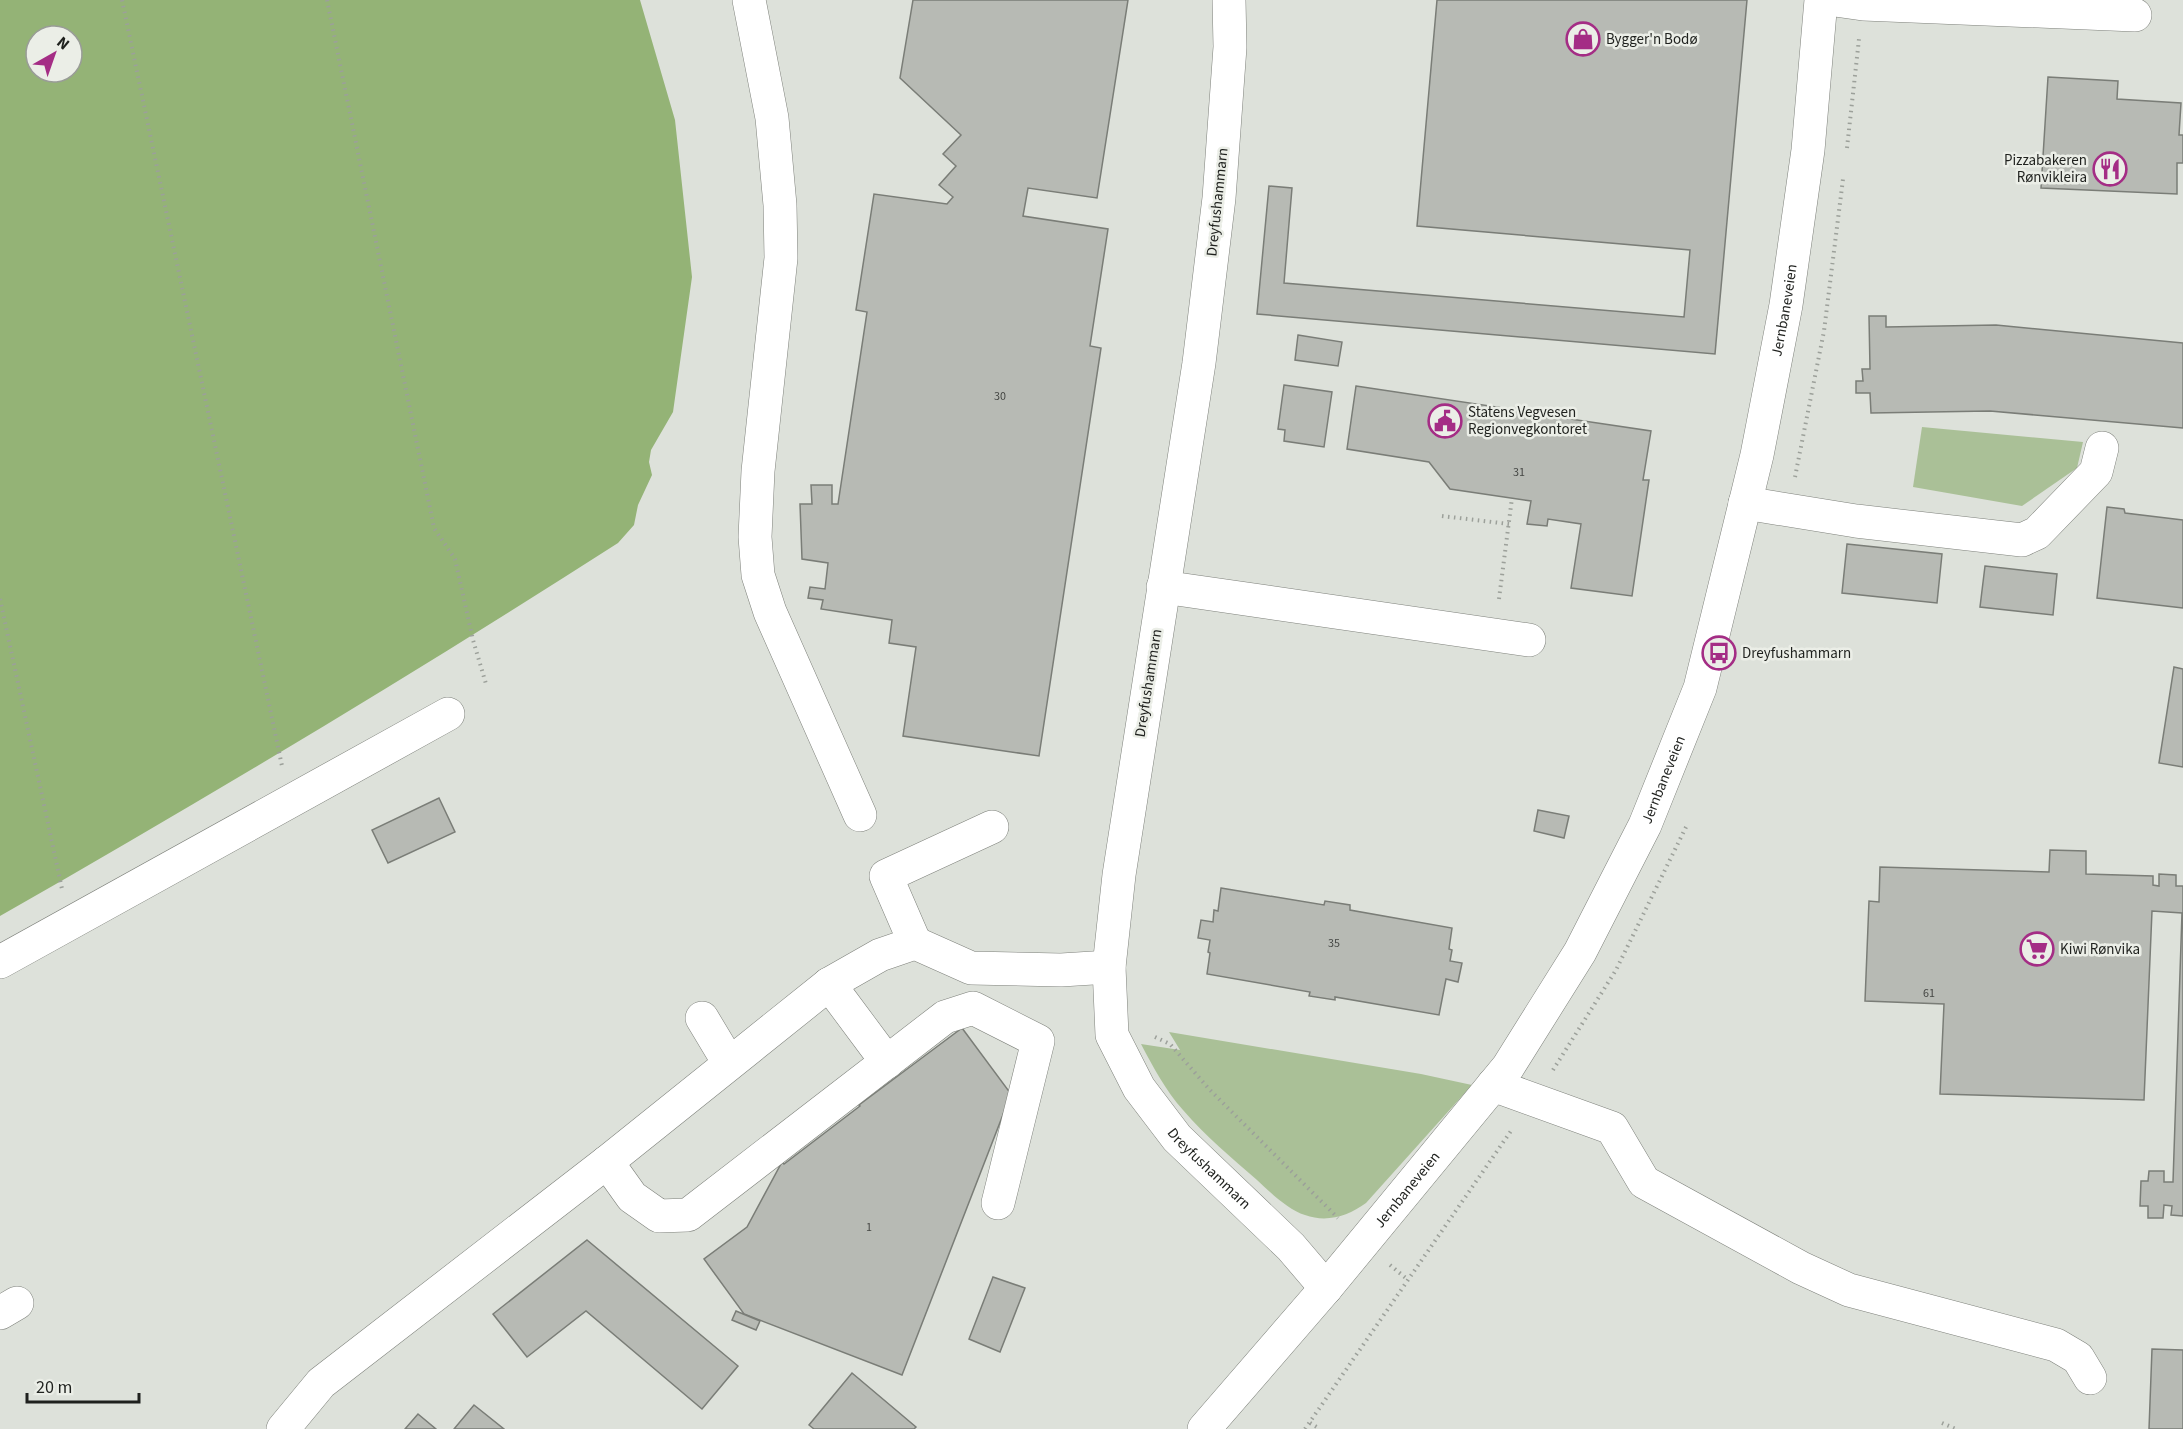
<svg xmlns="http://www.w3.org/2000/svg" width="2183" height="1429" font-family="'Source Sans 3',sans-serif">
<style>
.green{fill:#aac097}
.water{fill:#94b376;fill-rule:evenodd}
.building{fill:#b7bab4;stroke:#7a7d77;stroke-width:1.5}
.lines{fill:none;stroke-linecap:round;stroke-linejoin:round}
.minor-casing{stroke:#7e817b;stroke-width:34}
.path{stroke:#9ca09a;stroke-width:4;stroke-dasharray:1.5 4.5;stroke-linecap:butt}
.minor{stroke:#fff;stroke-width:33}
.labels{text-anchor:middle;stroke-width:5;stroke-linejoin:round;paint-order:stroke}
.number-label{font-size:12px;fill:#454744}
.poi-label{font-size:15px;fill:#1f211e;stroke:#ebeee7;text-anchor:start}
.street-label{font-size:15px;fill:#1f211e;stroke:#ebeee7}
</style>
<rect width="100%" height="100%" fill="#dde1da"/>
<!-- green -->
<g class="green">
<polygon points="1922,427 2083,442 2077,468 2022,506 1913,487"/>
<path d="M1169,1032L1421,1074L1472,1085L1366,1203C1348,1216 1327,1223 1305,1215C1288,1210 1270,1192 1257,1180C1232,1158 1205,1136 1183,1110C1166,1091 1153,1067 1141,1044L1180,1050Z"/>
</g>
<!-- water -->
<path class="water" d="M0,0H640L675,120L692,277L673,412L651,450L649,462L652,475L638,505L634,525L618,543C415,673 209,797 0,916ZM36,36H72V72H36Z"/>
<!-- building -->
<g class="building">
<polygon points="913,0 1128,0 1097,198 1028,188 1023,216 1108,229 1090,346 1101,348 1039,756 903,736 916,647 889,643 892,620 821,609 823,600 808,598 810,587 825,589 828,563 802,559 800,504 812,504 811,485 832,485 832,504 838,504 867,312 856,310 874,194 947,204 953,197 939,185 956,166 943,154 961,135 900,78"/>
<polygon points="1437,0 1747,0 1715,354 1257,314 1269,186 1292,188 1284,283 1684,317 1690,250 1417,226"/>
<polygon points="2048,77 2118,81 2117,99 2181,103 2179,135 2183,135 2183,163 2177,163 2177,194 2041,188"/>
<polygon points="1869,316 1886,316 1886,327 1996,325 2183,343 2183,428 1990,411 1871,413 1870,393 1856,393 1856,381 1863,381 1862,369 1870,369"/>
<polygon points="1298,335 1342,342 1338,366 1295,360"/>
<polygon points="1284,385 1332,392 1324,447 1284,441 1285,430 1278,429"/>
<polygon points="1356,386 1516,410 1516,408 1544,412 1543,415 1651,431 1643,480 1649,480 1632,596 1571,588 1581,524 1548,519 1547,526 1527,524 1531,501 1450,489 1429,462 1347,449"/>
<polygon points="2107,507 2124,509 2125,513 2183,520 2183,608 2097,598"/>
<polygon points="1847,544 1942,554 1937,603 1842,593"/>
<polygon points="1985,566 2057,574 2053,615 1980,607"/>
<polygon points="2174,667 2183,669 2183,767 2159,763"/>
<polygon points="439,798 455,832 388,863 372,830"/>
<polygon points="1538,810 1569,816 1564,838 1534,831"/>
<polygon points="2050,850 2086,851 2086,874 2153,876 2153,885 2159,886 2159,874 2176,875 2176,886 2183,886 2183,1216 2171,1215 2172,1206 2164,1205 2163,1218 2148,1218 2148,1206 2140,1206 2141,1181 2148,1181 2149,1171 2164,1171 2164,1182 2173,1182 2182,913 2152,911 2144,1100 1940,1094 1944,1004 1865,1001 1869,901 1879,902 1880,867 2049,872"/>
<polygon points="1221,888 1324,905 1325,901 1350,905 1350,910 1452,928 1449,949 1452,950 1450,961 1462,963 1458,982 1446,979 1439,1015 1335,997 1335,1000 1309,996 1310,992 1207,974 1210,953 1208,952 1210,940 1198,938 1201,920 1213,922 1214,910 1218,911"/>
<polygon points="962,1028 1011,1094 902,1375 744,1314 704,1259 747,1227 782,1162 784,1164 860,1106 859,1105"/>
<polygon points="587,1240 738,1366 702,1409 586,1311 527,1357 493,1314"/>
<polygon points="993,1277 1025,1288 1000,1352 969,1339"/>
<polygon points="736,1311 760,1321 756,1330 732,1320"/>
<polygon points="2152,1349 2183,1350 2183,1429 2149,1429"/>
<polygon points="852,1373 916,1427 914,1429 814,1429 809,1425"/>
<polygon points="474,1405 504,1429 454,1429"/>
<polygon points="418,1414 436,1429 405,1429"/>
</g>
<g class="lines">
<!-- minor casing -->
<g class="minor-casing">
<g id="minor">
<polyline points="749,0 772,118 780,205 781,258 758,471 755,537 758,575 770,612 860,815"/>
<path id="s1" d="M1229,0L1230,47L1219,198L1199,363L1119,875L1109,967L1112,1035L1139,1088L1177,1138L1291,1247L1326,1288"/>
<polyline points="1835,0 1863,4 2135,15"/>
<polyline points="1745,503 1856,521 2022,540 2037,533 2096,472 2102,448"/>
<polyline points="1163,587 1529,640"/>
<polyline points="915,943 886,876 992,827"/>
<polyline points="0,962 448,714"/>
<polyline points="829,984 887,1062"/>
<polyline points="702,1018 729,1063"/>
<polyline points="1493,1085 1612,1128 1644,1182 1801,1268 1849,1290 2056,1345 2078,1358 2090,1378"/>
<polyline points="998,1203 1038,1041 973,1008 945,1017 688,1215 659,1216 632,1197 607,1162 829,984 880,955 915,943 971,968 1061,970 1109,967"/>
<polyline points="0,1313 17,1303"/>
<polyline points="283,1429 321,1383 607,1162"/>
<path id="s2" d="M1204,1429L1326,1288L1508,1067L1580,952L1645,825L1700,688L1757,455L1786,305L1808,150L1821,0"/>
</g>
</g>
<!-- path -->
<g class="path">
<polyline points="122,0 282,766"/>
<polyline points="327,0 434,528 455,559 473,640 486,684"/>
<polyline points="1847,148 1859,39"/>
<polyline points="1795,477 1824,331 1843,179"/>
<polyline points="1442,516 1509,524"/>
<polyline points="0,599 62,889"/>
<polyline points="1499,599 1512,498"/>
<polyline points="1155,1037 1170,1044 1209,1089 1338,1218"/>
<polyline points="1553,1070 1616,970 1686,827"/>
<polyline points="1390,1265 1407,1279"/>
<polyline points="1310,1423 1320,1429"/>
<polyline points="1942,1423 1956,1429"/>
<polyline points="1305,1429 1513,1128"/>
</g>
<!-- minor -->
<use href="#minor" class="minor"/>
</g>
<!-- icons -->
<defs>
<g id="shop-ring" transform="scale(1.725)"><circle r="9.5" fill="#ebeee7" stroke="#a42d85" stroke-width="1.5"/><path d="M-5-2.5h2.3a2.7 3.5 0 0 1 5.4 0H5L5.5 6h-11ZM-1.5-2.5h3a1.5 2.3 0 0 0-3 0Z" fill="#a42d85"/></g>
<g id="restaurant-ring" transform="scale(1.725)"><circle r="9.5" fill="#ebeee7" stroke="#a42d85" stroke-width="1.5"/><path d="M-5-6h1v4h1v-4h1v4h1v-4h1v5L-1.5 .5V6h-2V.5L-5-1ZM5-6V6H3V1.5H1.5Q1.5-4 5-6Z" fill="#a42d85"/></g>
<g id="civic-ring" transform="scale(1.725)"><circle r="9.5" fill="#ebeee7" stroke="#a42d85" stroke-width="1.5"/><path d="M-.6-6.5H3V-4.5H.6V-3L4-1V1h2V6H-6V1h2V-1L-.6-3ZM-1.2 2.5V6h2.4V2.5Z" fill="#a42d85"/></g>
<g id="bus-ring" transform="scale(1.725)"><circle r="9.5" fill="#ebeee7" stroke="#a42d85" stroke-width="1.5"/><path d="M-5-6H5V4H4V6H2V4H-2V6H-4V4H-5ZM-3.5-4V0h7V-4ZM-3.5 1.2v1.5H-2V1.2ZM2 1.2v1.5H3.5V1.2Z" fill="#a42d85"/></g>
<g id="supermarket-ring" transform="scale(1.725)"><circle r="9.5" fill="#ebeee7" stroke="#a42d85" stroke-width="1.5"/><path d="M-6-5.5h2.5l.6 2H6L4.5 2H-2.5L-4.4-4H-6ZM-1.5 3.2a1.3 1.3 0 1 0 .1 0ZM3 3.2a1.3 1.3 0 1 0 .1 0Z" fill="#a42d85"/></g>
</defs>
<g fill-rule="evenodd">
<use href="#shop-ring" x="1583" y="39"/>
<use href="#restaurant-ring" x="2110" y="169"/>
<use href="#civic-ring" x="1445" y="421"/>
<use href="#bus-ring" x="1719" y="653"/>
<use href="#supermarket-ring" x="2037" y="949"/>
</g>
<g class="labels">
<!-- number labels -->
<g class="number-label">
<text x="1000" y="400">30</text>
<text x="1519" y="476">31</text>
<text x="1334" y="947">35</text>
<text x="1929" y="997">61</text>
<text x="869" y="1231">1</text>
</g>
<!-- poi labels -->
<g class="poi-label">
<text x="1606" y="44">Bygger'n Bodø</text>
<text x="2087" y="165" text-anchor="end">Pizzabakeren<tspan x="2087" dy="17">Rønvikleira</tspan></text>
<text x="1468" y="417">Statens Vegvesen<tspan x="1468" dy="17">Regionvegkontoret</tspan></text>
<text x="1742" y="658">Dreyfushammarn</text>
<text x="2060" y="954">Kiwi Rønvika</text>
</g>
<!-- street labels -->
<g class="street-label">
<text transform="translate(1217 202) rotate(-84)" y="5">Dreyfushammarn</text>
<text dy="5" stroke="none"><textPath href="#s2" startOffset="1286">Jernbaneveien</textPath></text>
<text transform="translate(1148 683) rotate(-81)" y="5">Dreyfushammarn</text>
<text dy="5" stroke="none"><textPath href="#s2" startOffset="800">Jernbaneveien</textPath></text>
<text dy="5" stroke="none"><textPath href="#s1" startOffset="1210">Dreyfushammarn</textPath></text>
<text dy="5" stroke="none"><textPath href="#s2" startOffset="314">Jernbaneveien</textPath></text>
</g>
</g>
<!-- north arrow -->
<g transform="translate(54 54) rotate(40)"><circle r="28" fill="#ebeee7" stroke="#999c97" stroke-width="1.5"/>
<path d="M0-4.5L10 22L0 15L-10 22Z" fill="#a42d85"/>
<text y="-9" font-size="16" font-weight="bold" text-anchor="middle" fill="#1f211e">N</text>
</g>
<!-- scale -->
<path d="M27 1393v9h112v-9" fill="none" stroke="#1f211e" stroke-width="3"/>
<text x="36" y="1393" font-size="18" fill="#1f211e" stroke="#ebeee7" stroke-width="4.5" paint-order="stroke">20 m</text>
</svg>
